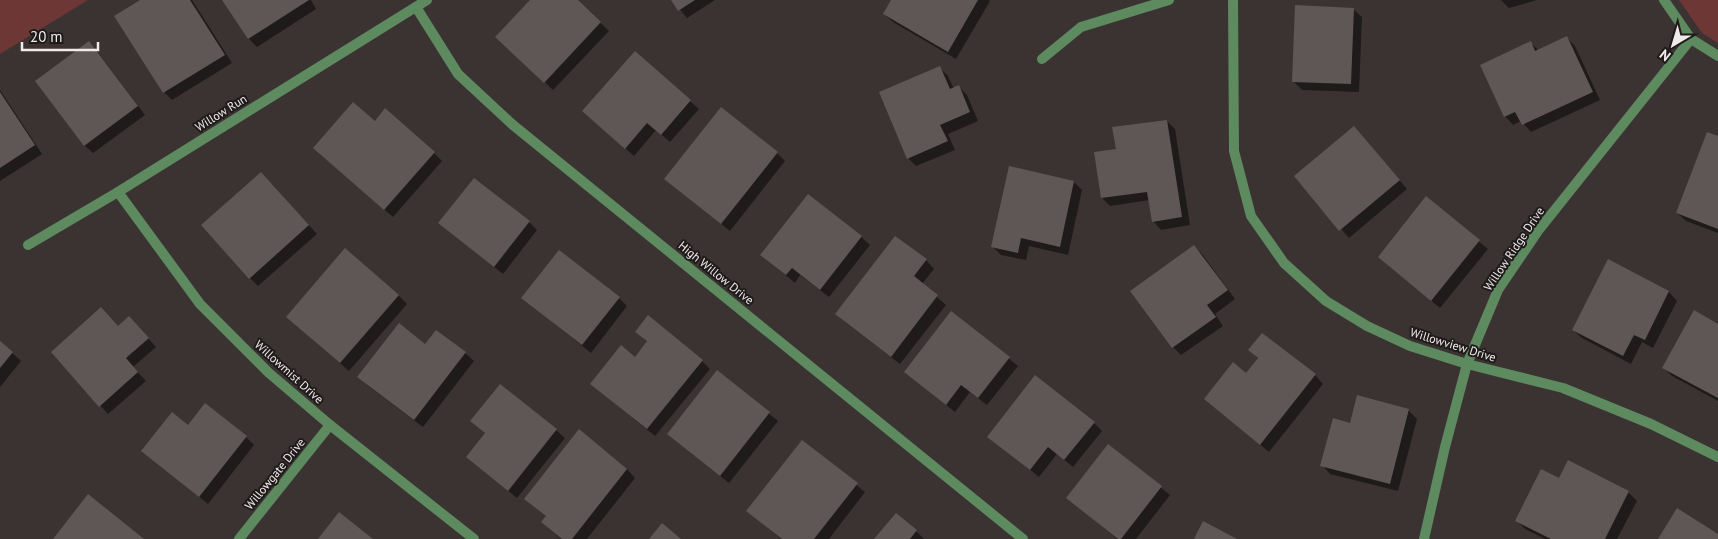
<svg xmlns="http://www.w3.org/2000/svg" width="1718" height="539" font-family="'PT Sans',sans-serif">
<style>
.green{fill:#6c3734}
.shadow{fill:#0007}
.building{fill:#5f5756}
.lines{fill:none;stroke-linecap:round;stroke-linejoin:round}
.street{stroke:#5e8a60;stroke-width:10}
.labels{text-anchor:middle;stroke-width:4;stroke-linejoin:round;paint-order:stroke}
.street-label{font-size:12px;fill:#f0ebea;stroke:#1f1b1b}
</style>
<rect width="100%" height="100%" fill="#3a3332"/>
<!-- green -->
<g class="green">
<polygon points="0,0 88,0 0,54"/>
<polygon points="1679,0 1718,0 1718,43 1702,33"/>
</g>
<!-- shadow -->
<g class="shadow">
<polygon points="142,0 192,0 232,63 172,100 164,92"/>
<polygon points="224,0 311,0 316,9 257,47 249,39"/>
<polygon points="532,0 576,0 609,31 553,90 497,37"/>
<polygon points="672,0 715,0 687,18"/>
<polygon points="892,0 989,0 990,1 956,59 893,22 884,14"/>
<polygon points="1501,0 1537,0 1509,8"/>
<polygon points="1353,9 1362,17 1359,92 1302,90 1293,81"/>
<polygon points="1567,38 1575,46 1600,100 1531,132 1521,121 1513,125 1505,116 1531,43 1539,51"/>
<polygon points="89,43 97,51 145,115 93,153 84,145"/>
<polygon points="635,53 699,109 670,142 656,130 634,156 592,119"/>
<polygon points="940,68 948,76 954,89 959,87 967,95 978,121 948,134 955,150 916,166 908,158"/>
<polygon points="0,90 42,154 0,181"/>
<polygon points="1167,121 1175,129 1190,225 1161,230 1153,221 1150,200 1110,206 1102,198 1117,150"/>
<polygon points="375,122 434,153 442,161 393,217 323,156"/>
<polygon points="1362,136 1407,189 1349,238 1295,176"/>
<polygon points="1718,137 1718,233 1686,221 1677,213"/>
<polygon points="777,153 785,161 730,231 666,179"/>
<polygon points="270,182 317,234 258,286 250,278"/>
<polygon points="1074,182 1082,190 1068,255 1029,246 1026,260 1001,255 992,246"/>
<polygon points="1426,198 1488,249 1440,308 1388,265"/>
<polygon points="529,222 537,230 503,274 440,223"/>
<polygon points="861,237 870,245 829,297 800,275 795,283 762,255"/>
<polygon points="1194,246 1202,254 1235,299 1215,314 1223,326 1181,355 1173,347"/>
<polygon points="926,260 934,269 922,284 946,305 900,364 845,322 837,314"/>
<polygon points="1609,261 1669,292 1677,301 1653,348 1642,342 1631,364 1582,338 1573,330"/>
<polygon points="398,295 407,304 349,371 296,325"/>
<polygon points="523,298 619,298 627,306 591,353"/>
<polygon points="952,313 1018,366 987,405 970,392 955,412 905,372"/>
<polygon points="1718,325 1718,401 1672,376 1664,368"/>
<polygon points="137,326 156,347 133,367 146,381 108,414 52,352 118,327"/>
<polygon points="436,331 465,353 474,361 423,427 367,385 359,377 425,345"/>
<polygon points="637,332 702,361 710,369 655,436 591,384 635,358 648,342"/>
<polygon points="0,342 21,361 0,387"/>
<polygon points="1250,350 1315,375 1323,384 1269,452 1205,399 1246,374 1258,359"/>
<polygon points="717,371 778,421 729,483 668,434"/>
<polygon points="1408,410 1417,419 1398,491 1330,474 1322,465 1351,424"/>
<polygon points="472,421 556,430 565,438 517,498 467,457 486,434"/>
<polygon points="1094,423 1102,431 1073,467 1057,454 1039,477 989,437"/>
<polygon points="188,427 246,437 254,445 208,504 143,451"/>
<polygon points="802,441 865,492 829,539 781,539 748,511"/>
<polygon points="1109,446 1170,495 1136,539 1117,539 1068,498"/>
<polygon points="1569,461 1628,492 1637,501 1617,539 1545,539 1525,529 1516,520 1559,480"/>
<polygon points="627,469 635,478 587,539 561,539 542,522 547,517 526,499"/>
<polygon points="896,514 916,531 924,539 876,539"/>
</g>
<!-- building -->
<g class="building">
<polygon points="140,0 190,0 225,55 163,93 114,16"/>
<polygon points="222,0 309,0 248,39"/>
<polygon points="530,0 578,0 601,22 544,83 495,37"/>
<polygon points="671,0 695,0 678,11"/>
<polygon points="891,0 978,0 948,52 883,14"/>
<polygon points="1295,5 1354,8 1351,84 1292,82"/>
<polygon points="1567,36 1593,92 1522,125 1515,112 1504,117 1480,65 1531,41 1535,51"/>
<polygon points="89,41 138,106 84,146 35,81"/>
<polygon points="635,51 691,100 661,135 647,123 625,149 582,111"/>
<polygon points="940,66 950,89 959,85 970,112 940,125 948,141 907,159 879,92"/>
<polygon points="0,92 35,145 0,168"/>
<polygon points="353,102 375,121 385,108 435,152 384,210 313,148"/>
<polygon points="721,107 778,152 721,224 664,179"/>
<polygon points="1167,120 1182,217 1152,222 1147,192 1101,198 1094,152 1116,149 1112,127"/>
<polygon points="1354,126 1400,180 1339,231 1294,176"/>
<polygon points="1707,132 1718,136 1718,229 1676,213"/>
<polygon points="1009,166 1074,181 1060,247 1021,238 1018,253 991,247"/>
<polygon points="261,172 309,225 249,279 201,225"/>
<polygon points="474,178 530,221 494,267 438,223"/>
<polygon points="808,194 862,236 820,290 792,268 786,275 760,255"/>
<polygon points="1426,196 1480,240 1431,301 1378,257"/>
<polygon points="895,236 927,259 914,276 938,295 891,357 835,314"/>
<polygon points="1194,245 1228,290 1207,305 1216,317 1172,348 1130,291"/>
<polygon points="345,248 399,295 340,363 286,317"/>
<polygon points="559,250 620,297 582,345 521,298"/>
<polygon points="1608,259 1669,291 1645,340 1634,335 1623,356 1572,330"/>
<polygon points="101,307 118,326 129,316 149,338 126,358 138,372 99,407 51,352"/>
<polygon points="1694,310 1718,324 1718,398 1662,368"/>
<polygon points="951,311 1010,357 978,398 961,385 946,405 904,372"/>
<polygon points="648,315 703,360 647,429 590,384 621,345 635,357 647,341 635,332"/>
<polygon points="399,323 425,344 436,330 466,352 414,420 357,377"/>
<polygon points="1262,333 1316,374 1260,445 1204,399 1233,362 1246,373 1258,358 1248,350"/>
<polygon points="0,341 13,352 0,368"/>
<polygon points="717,370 770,412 720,476 667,434"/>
<polygon points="1035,375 1095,422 1064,460 1048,447 1030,470 987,437"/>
<polygon points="500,384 557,429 508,491 466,457 485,433 470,421"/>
<polygon points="1357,395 1409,409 1390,484 1320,466 1333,418 1350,423"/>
<polygon points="205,403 247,436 199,497 141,451 172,412 188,425"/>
<polygon points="579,429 627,469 572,539 562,539 541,522 546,516 524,499"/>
<polygon points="802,440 858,483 814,539 782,539 746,511"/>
<polygon points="1108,444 1162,486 1121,539 1118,539 1066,498"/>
<polygon points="1568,460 1629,491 1605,539 1551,539 1515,521 1541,469 1559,478"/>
<polygon points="88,494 144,539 53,539"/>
<polygon points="1677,508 1718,534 1718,539 1658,539"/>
<polygon points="339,512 373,539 318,539"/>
<polygon points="896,513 917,530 910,539 874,539"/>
<polygon points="1203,521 1237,539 1194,539"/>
<polygon points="662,523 681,539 649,539"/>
</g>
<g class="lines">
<!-- street -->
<g class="street">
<polyline points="1233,0 1234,151 1251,216 1284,263 1326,301 1367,326 1410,346 1467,364 1563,388 1651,424 1718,457"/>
<polyline points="1664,0 1691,39 1718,56"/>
<polyline points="416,7 458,74 513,125 1023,539"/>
<polyline points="1042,59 1081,27 1169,0"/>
<polyline points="118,192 200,304 269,373 330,425 474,539"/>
<polyline points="28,245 118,192 427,0"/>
<polyline points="239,539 330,425"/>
<polyline points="1424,539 1445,447 1467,364 1498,290 1538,231 1691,39"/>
</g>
</g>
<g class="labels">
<!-- street labels -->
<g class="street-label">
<text transform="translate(221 113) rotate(-32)" y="4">Willow Run</text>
<text transform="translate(1514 249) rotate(-56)" y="4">Willow Ridge Drive</text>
<text transform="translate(716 273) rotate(39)" y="4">High Willow Drive</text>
<text transform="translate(1453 345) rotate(17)" y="4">Willowview Drive</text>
<text transform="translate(289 372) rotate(42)" y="4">Willowmist Drive</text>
<text transform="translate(275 474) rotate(-51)" y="4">Willowgate Drive</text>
</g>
</g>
<!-- north arrow -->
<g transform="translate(1673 45) rotate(218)" stroke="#1f1b1b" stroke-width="4" paint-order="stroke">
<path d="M0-4L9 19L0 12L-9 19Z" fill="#f0ebea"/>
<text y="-8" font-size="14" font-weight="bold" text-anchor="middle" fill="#f0ebea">N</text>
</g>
<!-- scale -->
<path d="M22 42v8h76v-8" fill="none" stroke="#f0ebea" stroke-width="2.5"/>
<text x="30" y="42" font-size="15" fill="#f0ebea" stroke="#1f1b1b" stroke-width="4" paint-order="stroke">20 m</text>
</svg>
